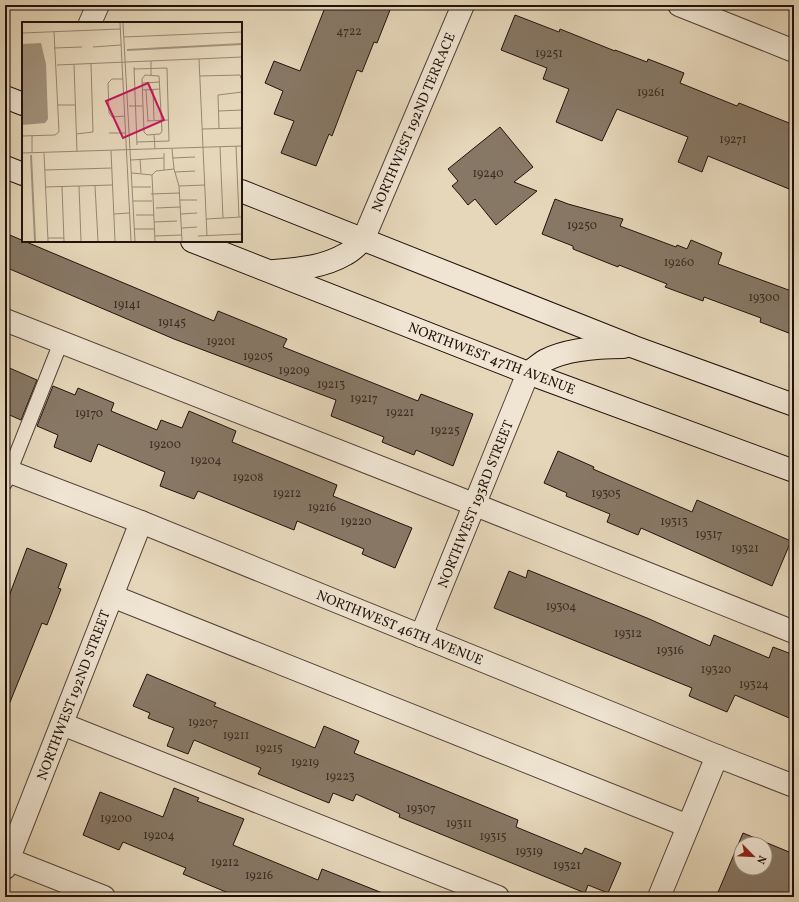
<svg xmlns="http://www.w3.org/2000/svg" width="799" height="902" font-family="Vollkorn,serif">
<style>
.building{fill:#877866;stroke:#21120c;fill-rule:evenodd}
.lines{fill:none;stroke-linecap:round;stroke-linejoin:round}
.lane-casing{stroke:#524338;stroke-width:16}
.street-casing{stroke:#524338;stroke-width:24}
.secondary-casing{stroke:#21120c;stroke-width:24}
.lane{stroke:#efe5d2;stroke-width:14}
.street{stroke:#efe5d2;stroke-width:22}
.secondary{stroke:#efe5d2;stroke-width:22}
.labels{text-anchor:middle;stroke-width:4;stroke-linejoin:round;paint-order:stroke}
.number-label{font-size:12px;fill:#3a2c22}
.street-label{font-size:14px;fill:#21120c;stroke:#efe5d2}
.inset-river{fill:none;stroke:#a3947f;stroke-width:2}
.inset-road{fill:none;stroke:#978874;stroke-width:1}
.view{fill:#c2185b;fill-opacity:0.15;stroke:#c2185b;stroke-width:2}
.inset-edge{fill:none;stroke:#21120c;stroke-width:2}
</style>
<rect width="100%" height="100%" fill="#e6d7ba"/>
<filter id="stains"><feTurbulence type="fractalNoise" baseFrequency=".005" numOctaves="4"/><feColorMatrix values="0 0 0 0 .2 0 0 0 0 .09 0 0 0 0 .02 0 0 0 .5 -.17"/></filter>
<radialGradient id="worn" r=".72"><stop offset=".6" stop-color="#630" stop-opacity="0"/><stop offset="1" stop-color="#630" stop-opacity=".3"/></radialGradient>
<!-- building -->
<g class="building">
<polygon points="326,5 392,5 377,43 374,42 362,72 357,70 332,136 329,134 316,166 281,153 294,121 274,114 283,91 265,83 274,61 300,71"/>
<polygon points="515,15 559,32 560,29 615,51 615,50 647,62 648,59 684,73 680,83 737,106 739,103 794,125 794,191 708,156 702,172 678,162 688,137 617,109 602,141 556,122 569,89 543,79 547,68 501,50"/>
<polygon points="500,127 533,167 514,182 537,191 496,225 475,199 468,205 460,195 452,186 458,181 448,169"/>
<polygon points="555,199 568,204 623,219 620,226 676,247 677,245 687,249 691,240 722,253 718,264 794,292 794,335 760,322 761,318 704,297 703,301 665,287 667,284 619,265 618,267 573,249 573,246 542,234"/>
<polygon points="5,233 214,321 218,311 287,339 283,347 418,401 421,394 473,414 453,466 416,450 414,455 382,442 384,437 331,416 336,400 174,339 5,267"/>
<polygon points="5,366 37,380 21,420 5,413"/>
<polygon points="53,386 75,395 78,388 114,403 111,411 157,430 161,420 182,428 189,411 236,431 232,442 337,485 333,496 412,528 395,568 362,554 364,549 297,521 294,530 198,491 194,499 160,486 165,472 98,444 91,462 54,447 58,435 37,426"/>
<polygon points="558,451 594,467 593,469 692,512 697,500 791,541 772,586 641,528 638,535 607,522 610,514 566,496 567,493 544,483"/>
<polygon points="27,548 67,564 58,588 61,589 47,625 42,623 6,712 5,607"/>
<polygon points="528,570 647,618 710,646 714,635 769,658 773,647 794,655 794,720 735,695 727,712 689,696 692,688 494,608 509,571 526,578"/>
<polygon points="147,674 216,703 214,706 315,748 324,726 359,741 354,753 518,820 516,827 582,854 585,848 621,863 608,893 588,885 585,893 399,817 400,814 356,794 353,801 333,793 329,803 258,774 261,768 194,740 188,754 167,746 174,728 148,718 150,713 133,706"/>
<polygon points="174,788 199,798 197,801 244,819 233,845 318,880 322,869 390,896 390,897 238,897 183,874 186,868 123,842 119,850 83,835 100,792 163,817"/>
<path d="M743,833L794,854V897H716ZM741,844H765V868H741Z"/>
</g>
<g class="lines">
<!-- lane casing -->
<g class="lane-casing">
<polyline id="lane" points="5,483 61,342"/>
</g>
<!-- street casing -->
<g class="street-casing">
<g id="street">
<polyline points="679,5 794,51"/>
<polyline points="90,23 98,5"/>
<polyline points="363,240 463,5"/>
<polyline points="5,320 448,494 794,632"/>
<polyline points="5,470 141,522 717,756 794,786"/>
<polyline points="112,596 688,826"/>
<polyline points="421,636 528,373"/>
<polyline points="62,724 498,897"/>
<polyline points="5,858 104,897"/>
<polyline points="5,868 141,522"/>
<polyline points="659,897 717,756"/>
</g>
</g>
<!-- secondary casing -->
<g class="secondary-casing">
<g id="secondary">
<polyline points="5,97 23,104"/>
<polyline points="5,167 23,174"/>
<polyline points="241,191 634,347 794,405"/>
<polyline points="192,241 528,373 794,471"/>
<path d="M274,271C299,269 324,267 346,254C352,251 358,245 363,240"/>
<path d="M528,373C534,369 539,364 546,360C568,349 598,347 623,347"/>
</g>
</g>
<!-- lane -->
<use href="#lane" class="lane"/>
<!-- street -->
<use href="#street" class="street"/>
<!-- secondary -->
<use href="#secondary" class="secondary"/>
</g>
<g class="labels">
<!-- number labels -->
<g class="number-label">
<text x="349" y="35">4722</text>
<text x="549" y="57">19251</text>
<text x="651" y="96">19261</text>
<text x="733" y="143">19271</text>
<text x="488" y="177">19240</text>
<text x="582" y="229">19250</text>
<text x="679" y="266">19260</text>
<text x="764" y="301">19300</text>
<text x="127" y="308">19141</text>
<text x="172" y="326">19145</text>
<text x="221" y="345">19201</text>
<text x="258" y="360">19205</text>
<text x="294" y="374">19209</text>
<text x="331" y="388">19213</text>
<text x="364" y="402">19217</text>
<text x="400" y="416">19221</text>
<text x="89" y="417">19170</text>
<text x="445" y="434">19225</text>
<text x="165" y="448">19200</text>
<text x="206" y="464">19204</text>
<text x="248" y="481">19208</text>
<text x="287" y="497">19212</text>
<text x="606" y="497">19305</text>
<text x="322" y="511">19216</text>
<text x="356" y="525">19220</text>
<text x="674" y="525">19313</text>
<text x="709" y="538">19317</text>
<text x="745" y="552">19321</text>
<text x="561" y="610">19304</text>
<text x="628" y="637">19312</text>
<text x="670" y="654">19316</text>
<text x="716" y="673">19320</text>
<text x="754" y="688">19324</text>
<text x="203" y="726">19207</text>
<text x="236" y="739">19211</text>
<text x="269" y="752">19215</text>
<text x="305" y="766">19219</text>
<text x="340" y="780">19223</text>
<text x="421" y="812">19307</text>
<text x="116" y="822">19200</text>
<text x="459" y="827">19311</text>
<text x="159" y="839">19204</text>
<text x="493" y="840">19315</text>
<text x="529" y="855">19319</text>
<text x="225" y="866">19212</text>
<text x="567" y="869">19321</text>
<text x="259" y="879">19216</text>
</g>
<!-- street labels -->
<g class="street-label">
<text transform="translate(413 122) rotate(-67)" y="5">NORTHWEST 192ND TERRACE</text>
<text transform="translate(492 358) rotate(21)" y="5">NORTHWEST 47TH AVENUE</text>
<text transform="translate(475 504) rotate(-68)" y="5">NORTHWEST 193RD STREET</text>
<text transform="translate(400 627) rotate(22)" y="5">NORTHWEST 46TH AVENUE</text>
<text transform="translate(73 695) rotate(-69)" y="5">NORTHWEST 192ND STREET</text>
</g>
</g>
<!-- overview -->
<g transform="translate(22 22)">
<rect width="220" height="220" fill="#e6d7ba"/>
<path d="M19,21L24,42L26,97L23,101L0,103V22Z" fill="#a3947f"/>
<path class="inset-river" d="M105,28L220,22M9,133L13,219"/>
<path class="inset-road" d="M98,1L109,219M101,1L113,219M0,11L98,7M102,15L220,10M71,25L99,23M32,26L60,25M177,37L185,214M129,39V53M52,42L55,130M35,43L220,35M112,45L115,123M112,47L145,46L147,119L115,120M137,54L140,109L138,112L125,113L122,110L120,57L123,53ZM178,54L218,53L220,59M101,57H90L86,61L87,91L90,95L103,94M120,61L138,60M121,68L138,67M124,68L126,99M131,68L132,98M36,83H53M107,84H121M197,89L220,88M125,99L146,98M197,106L196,73L220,70M180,107L220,106M87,111H104M54,112L71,110L69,42M10,113V131M132,113L133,127M0,114L33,113L37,110L32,10M214,124L217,195M198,125L201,196M150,127L152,147L157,164L160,219M89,129L93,219M0,131L220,124M22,131L26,219M142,131V148M150,136L173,135M118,137L119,151M109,138L142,136M23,148L90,146M153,150L173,149M110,151L130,153M130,153L133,219M130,153L134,149L152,147M57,164L59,219M73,164L76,219M157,164L183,163M23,165L90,163M40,165L42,219M110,165H129M129,172L158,171M158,178H175M111,179H130M134,186L159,185M92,192L107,191M159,192L175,191M114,193H132M184,197L220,195M132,200L155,199M160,206L175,205M112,207H133M133,214L160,213M176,214L220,212M26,216H42"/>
<path class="view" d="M126,61L142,98L101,116L84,79Z"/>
<rect width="220" height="220" class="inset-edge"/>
</g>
<!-- margin -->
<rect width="799" height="902" fill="none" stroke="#e6d7ba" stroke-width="20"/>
<rect x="6" y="6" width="787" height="890" fill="none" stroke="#21120c" stroke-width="2"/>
<rect x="10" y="10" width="779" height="882" fill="none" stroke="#21120c"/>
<!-- north arrow -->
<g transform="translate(753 856) rotate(114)"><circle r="19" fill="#efe5d2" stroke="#9d9183"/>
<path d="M0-3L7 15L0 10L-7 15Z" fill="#8f2418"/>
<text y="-6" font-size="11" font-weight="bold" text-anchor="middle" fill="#21120c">N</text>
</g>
<rect width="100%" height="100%" filter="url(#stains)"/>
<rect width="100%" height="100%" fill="url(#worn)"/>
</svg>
